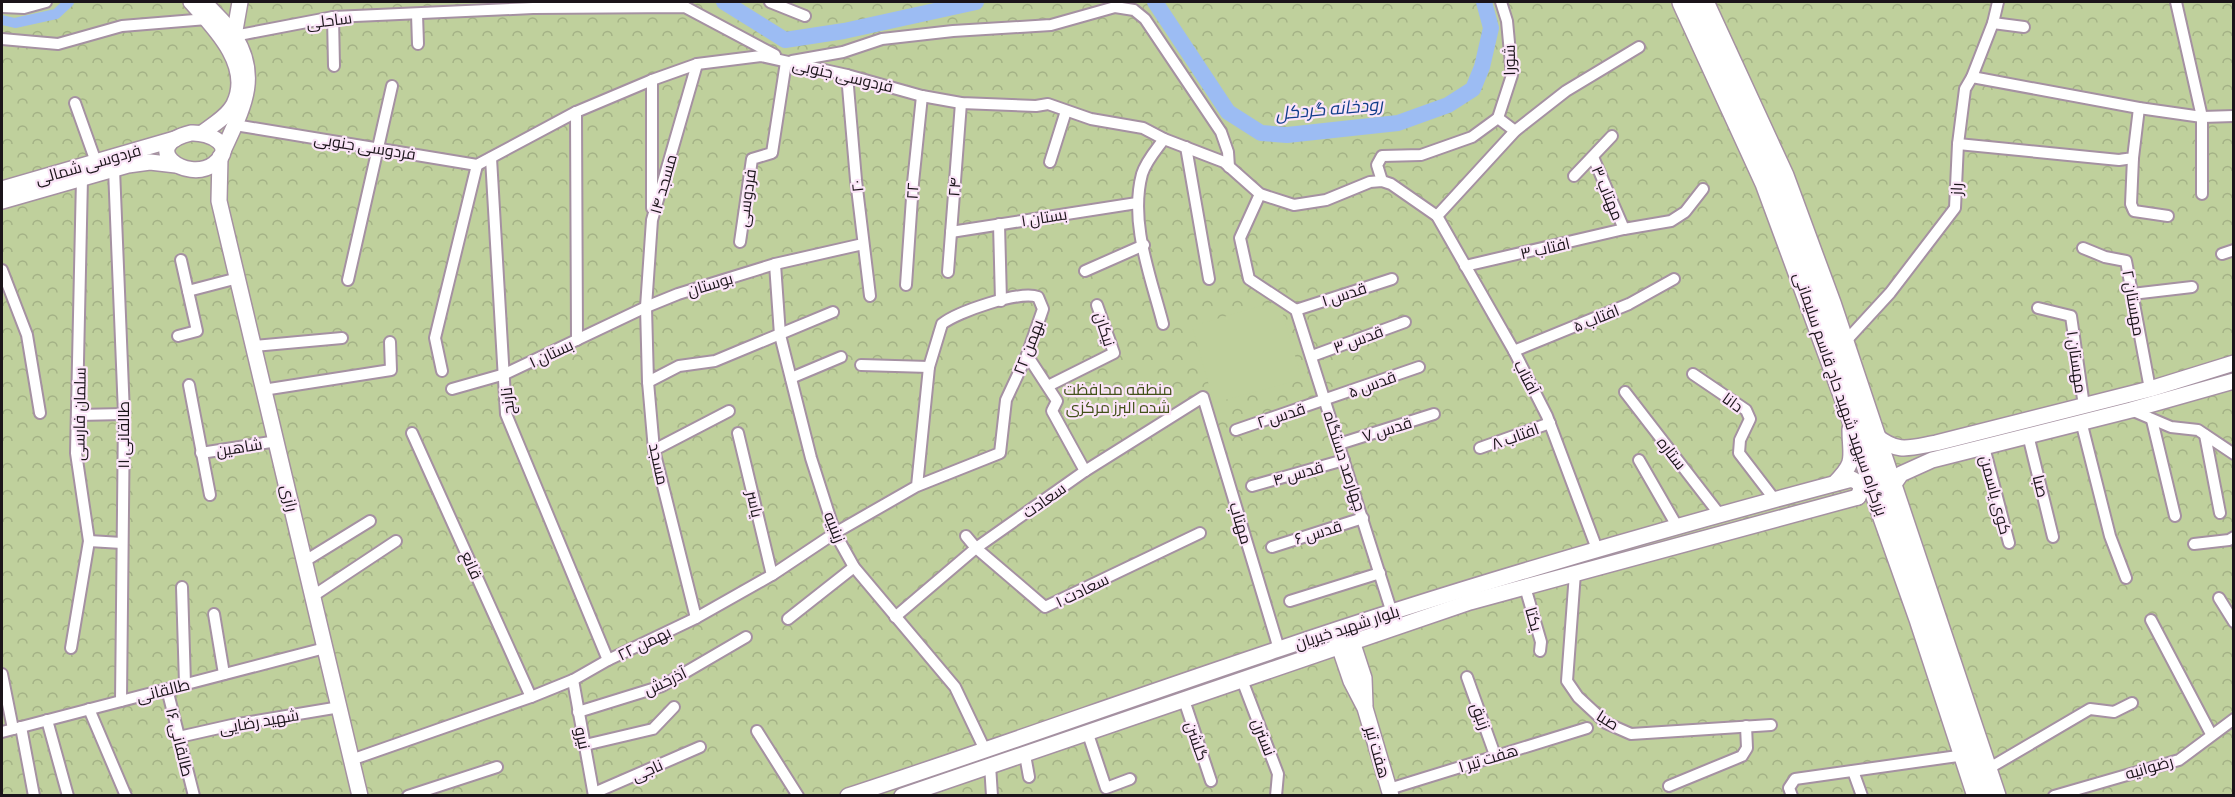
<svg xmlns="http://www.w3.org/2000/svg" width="2235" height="797" font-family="'PT Sans Narrow',Cairo,sans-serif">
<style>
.park{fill:url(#park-crowns)}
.garden{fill:#bfd09c}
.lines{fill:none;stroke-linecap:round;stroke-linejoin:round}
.canal{stroke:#9cbcf3;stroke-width:10}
.river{stroke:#9cbcf3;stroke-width:16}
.street-casing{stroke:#a591a2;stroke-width:14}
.secondary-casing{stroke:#a591a2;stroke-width:18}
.highway-casing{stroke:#a591a2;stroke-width:24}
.street{stroke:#fff;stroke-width:10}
.secondary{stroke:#fff;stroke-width:15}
.highway{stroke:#fff;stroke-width:21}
.labels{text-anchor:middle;stroke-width:4.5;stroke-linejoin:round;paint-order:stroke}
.street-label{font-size:16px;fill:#1b141a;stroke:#fbe5f8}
.park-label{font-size:16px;fill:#43521a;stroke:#fbe5f8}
.water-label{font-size:18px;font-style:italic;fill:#113d8a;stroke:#fbe5f8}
</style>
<defs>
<pattern id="park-crowns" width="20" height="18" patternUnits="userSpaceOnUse" patternTransform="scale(1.5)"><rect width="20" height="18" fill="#bfd09c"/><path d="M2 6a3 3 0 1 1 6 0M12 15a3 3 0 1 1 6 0" fill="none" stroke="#a4b286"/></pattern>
</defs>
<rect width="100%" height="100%" fill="#edd8ea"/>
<!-- park -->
<polygon class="park" points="2,2 2233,2 2233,795 2,796"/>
<!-- garden -->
<polygon class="garden" points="1279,301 1302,379 1214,403 1192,326"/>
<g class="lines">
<!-- canal -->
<polyline class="canal" points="2,20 15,23 56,14 69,2"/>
<!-- river -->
<g class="river">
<polyline points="724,2 785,40 844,31 976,2"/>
<polyline points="1155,2 1228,112 1261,133 1287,135 1398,123 1448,105 1473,89 1482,67 1491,28 1484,2"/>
</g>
<!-- street casing -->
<g class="street-casing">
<g id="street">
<polyline points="770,2 805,16"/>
<polyline points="2176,2 2202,117 2202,194"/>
<polyline points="2,7 24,8 46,2"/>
<polyline points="417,14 418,44"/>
<polyline points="333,17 334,66"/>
<polyline points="1993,23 2024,27"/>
<polyline points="234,36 333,17 533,8 685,7 775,55"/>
<polyline points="2,39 58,44 122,26 207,19"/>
<polyline points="792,61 843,52 882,39 953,31 1051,25 1115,7 1134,10 1145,19 1221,132 1228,152 1229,167"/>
<polyline points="847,75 856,180 870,296"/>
<polyline points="1972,77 2139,108 2202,117 2234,116"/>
<polyline points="652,80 652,208"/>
<polyline points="75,103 96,162"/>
<polyline points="576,112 577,340"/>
<polyline points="1498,118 1512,75 1507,21 1501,2"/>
<polyline points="235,125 477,165 576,112 652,80 697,64 761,56 847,75 922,96 961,103 1036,106 1048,104 1091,119 1143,128 1164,139 1224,162 1260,194 1294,205 1326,200 1370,182 1382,181 1391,184 1437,216 1514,351 1547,416 1597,549"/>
<polyline points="1958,144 2119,160 2133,158 2139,108"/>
<polyline points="1186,147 1209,279"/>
<polyline points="1593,157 1624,229"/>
<polyline points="491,158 506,414 608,660"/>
<polyline points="2133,158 2131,204 2134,211 2168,216"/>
<polyline points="1050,162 1066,111"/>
<polyline points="114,169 124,414 121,701"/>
<polyline points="1574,176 1612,136"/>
<polyline points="1382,181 1377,165 1382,156 1421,155 1472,137 1498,118 1515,131"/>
<polyline points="1260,194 1240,238 1249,279 1296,310"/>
<polyline points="1437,216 1515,131 1566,91 1639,47"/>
<polyline points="999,224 1001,301"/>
<polyline points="951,232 1137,203"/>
<polyline points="740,242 752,159 772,153 786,62"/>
<polyline points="2083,248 2105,257 2126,261 2150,389"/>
<polyline points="2222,254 2234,250"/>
<polyline points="775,264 780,335 811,458 835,533 854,567 955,687 985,750"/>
<polyline points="1465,266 1624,229 1671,221 1685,212 1703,189"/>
<polyline points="2,270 27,335 40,413"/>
<polyline points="1085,271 1144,245"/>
<polyline points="948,272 961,103"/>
<polyline points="348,280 392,86"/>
<polyline points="906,285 913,183 922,96"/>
<polyline points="188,291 238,278"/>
<polyline points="2132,294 2192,287"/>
<polyline points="2038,308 2071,316 2084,406"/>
<polyline points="1296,310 1392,613"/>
<polyline points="1296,310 1392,279"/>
<path d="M1163,324C1151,277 1129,223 1142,174C1146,161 1156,150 1164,139"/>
<polyline points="178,336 197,331 181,260"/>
<polyline points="1844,343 1890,293 1955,208 1958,144 1965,89 1972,77 1993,23 1998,2"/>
<polyline points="254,346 342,338"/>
<polyline points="1514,351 1629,304 1674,279"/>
<polyline points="1027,355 1057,401 1052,411 1085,471"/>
<polyline points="1312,356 1405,322"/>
<polyline points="861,365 929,367"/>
<polyline points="442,371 435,338 477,165"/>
<polyline points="1693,374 1746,410 1750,419 1740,440 1739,453 1775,500"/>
<polyline points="791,378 841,357"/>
<polyline points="648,382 679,366 715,361 833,312"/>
<polyline points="189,385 210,495"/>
<polyline points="1048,386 1114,353 1097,305"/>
<polyline points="452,389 505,374 646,307 678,294 775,264 863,244"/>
<polyline points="263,390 391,370 390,342"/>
<polyline points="1625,392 1720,515"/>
<polyline points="2131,410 2171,427 2198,430 2234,454"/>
<polyline points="78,415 124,414"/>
<polyline points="2152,420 2175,516"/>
<polyline points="2081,421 2110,536 2126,578"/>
<polyline points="1236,430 1419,367"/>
<polyline points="412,433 531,697"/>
<polyline points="738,433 772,575"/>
<polyline points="2028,435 2053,537"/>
<polyline points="2205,435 2220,513"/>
<polyline points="1339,444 1434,414"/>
<polyline points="1984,447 2009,543"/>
<polyline points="1480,448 1550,423"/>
<polyline points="654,450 729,411"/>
<polyline points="201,453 277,441"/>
<polyline points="1639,460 1677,526"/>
<polyline points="1252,486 1344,460"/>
<polyline points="966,536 976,548 1045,607 1200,533"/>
<polyline points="89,541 122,543"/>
<polyline points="2194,544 2229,540 2234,537"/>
<polyline points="1272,547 1363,518"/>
<polyline points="305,561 370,521"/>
<polyline points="1575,573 1567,681 1578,697 1606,723 1631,734 1771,725"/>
<polyline points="182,587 185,684"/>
<polyline points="1525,587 1541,642 1540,651"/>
<polyline points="313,596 396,541"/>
<polyline points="2219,598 2234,622"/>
<polyline points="1290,601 1380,573"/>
<polyline points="214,614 224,674"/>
<polyline points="895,617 976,548 1085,471 1203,397 1279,649"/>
<polyline points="696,618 654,450 648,382 646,307 652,220 697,64"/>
<polyline points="788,619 854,567"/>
<polyline points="2151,620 2211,734"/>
<polyline points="71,648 89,541 76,453 82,178"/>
<polyline points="2,674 13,729"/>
<polyline points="1467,677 1495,755"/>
<polyline points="573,680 594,796"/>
<polyline points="1242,680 1278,774 1276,796"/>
<polyline points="167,689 194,796"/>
<polyline points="1184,700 1211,781"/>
<polyline points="89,709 126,796"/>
<polyline points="578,712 662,686 746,637"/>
<polyline points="47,720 68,796"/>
<polyline points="21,727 34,796"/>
<polyline points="757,731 798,796"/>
<polyline points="2,732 325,648"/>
<polyline points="1088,734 1106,788 1130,779"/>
<polyline points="179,737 232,725 340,707"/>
<polyline points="585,745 653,729 674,707"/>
<polyline points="1025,755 1029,777"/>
<path d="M351,760L531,697L573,680L608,660L696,618L772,575L835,533L917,486L1000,453L1006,400L1027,355L1043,309L1038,297C1020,290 957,312 942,324L929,367L917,486"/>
<polyline points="990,765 992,796"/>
<polyline points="1986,770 2090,709 2114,712 2132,703"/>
<polyline points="1853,771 1862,796"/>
<polyline points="1669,786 1742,756 1747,748 1746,726"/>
<polyline points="1389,789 1587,728"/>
<polyline points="594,793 700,747"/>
<polyline points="408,796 497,767"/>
<polyline points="1792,796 1789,788 1795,779 1965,755"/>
<polyline points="2054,796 2179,760 2234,719"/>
</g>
</g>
<!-- secondary casing -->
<g class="secondary-casing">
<g id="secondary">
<path d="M191,2C214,27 253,66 234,104C228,116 213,125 202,133"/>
<path d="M204,2C214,13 227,24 235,37C261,79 241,111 223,151"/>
<polyline points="234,36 240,2"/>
<path d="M191,133C210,132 238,146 214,164C186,184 137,146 191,133Z"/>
<polyline points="220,157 219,201 360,796"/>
<polyline points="2,189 175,139"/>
<polyline points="2,201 128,165 150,162 176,165"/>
<path d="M1875,435C1898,454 1909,448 1936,443L2150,389L2234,363"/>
<path d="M1835,483C1857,461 1850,458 1850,429"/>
<polyline points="1892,487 1901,474 1932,460 2131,410 2234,381"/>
<polyline points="1350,635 1364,678 1365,705"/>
<polyline points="1336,637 1351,681 1365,708 1391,796"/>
<path d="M848,796C992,749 1135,697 1279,649C1468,585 1659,530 1852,479L1859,483L1861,489L1858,497"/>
<polyline points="902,796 1470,602 1858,497"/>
</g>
</g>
<!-- highway casing -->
<g class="highway-casing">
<g id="highway">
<polyline points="1683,2 1766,183 1850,411 1881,509 1920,619 1978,796"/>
<polyline points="1703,2 1783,176 1831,306 1995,796"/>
</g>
</g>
<!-- street -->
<use href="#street" class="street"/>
<!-- secondary -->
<use href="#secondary" class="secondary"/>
<!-- highway -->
<use href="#highway" class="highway"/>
</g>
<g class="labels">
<!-- street labels -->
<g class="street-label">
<text transform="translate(329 20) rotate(-7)" y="6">ساحلی</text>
<text transform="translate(1509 60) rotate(-91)" y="6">شورا</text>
<text transform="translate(843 75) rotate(13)" y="6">فردوسی جنوبی</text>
<text transform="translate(365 146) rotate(9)" y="6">فردوسی جنوبی</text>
<text transform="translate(88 164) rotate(-16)" y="6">فردوسی شمالی</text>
<text transform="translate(663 184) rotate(-74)" y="6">مسجد ۱۴</text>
<text transform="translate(857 186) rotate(-96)" y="6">۲۰</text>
<text transform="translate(954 187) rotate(-86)" y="6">۲۴</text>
<text transform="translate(1956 189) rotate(-88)" y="6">راز</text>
<text transform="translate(912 191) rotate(-86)" y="6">۲۲</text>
<text transform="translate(1608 193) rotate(67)" y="6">مهتاب ۳</text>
<text transform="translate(746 198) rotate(-82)" y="6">فردوسی</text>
<text transform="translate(1044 217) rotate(-9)" y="6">بستان ۱</text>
<text transform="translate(1545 248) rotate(-13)" y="6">افتاب ۳</text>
<text transform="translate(710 284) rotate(-17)" y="6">بوستان</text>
<text transform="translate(1344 294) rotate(-18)" y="6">قدس ۱</text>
<text transform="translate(2134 303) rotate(80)" y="6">مهستان ۲</text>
<text transform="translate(1596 318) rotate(-22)" y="6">افتاب ۵</text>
<text transform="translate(1105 329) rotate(72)" y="6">نیکان</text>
<text transform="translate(1358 339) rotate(-20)" y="6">قدس ۳</text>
<text transform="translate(1028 347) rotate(-69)" y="6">۲۲ بهمن</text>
<text transform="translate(551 353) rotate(-25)" y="6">بستان ۱</text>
<text transform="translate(2077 362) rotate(82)" y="6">مهستان ۱</text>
<text transform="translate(1527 377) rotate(63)" y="6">آفتاب</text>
<text transform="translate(1372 384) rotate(-20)" y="6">قدس ۵</text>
<text transform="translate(1841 394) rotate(71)" y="6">بزرگراه سپهبد شهید حاج قاسم سلیمانی</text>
<text transform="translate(507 401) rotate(-96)" y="6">نارنج</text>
<text transform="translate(1733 402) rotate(36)" y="6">دانا</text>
<text transform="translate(79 414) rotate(-89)" y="6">سلمان فارسی</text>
<text transform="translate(1281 415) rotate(-18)" y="6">قدس ۲</text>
<text transform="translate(1387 429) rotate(-17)" y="6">قدس ۷</text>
<text transform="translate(123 435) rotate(-90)" y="6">طالقانی ۱۱</text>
<text transform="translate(1515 436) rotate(-20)" y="6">افتاب ۸</text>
<text transform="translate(239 447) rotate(-9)" y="6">شاهین</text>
<text transform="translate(1672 453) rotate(52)" y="6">ستاره</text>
<text transform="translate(1345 461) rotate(72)" y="6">چهارصد دستگاه</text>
<text transform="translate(659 464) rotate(78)" y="6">مسجد</text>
<text transform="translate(1298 473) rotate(-16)" y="6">قدس ۴</text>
<text transform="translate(2041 486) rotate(76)" y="6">صبا</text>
<text transform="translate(1996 495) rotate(75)" y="6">کوی یاسمن</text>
<text transform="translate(290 498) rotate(77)" y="6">رازی</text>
<text transform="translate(1044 500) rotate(-35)" y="6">سعادت</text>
<text transform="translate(755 504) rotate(77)" y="6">یاسر</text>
<text transform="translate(1241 523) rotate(73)" y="6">مهتاب</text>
<text transform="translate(835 527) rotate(68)" y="6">زینبیه</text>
<text transform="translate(1318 532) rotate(-17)" y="6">قدس ۶</text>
<text transform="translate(472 565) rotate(66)" y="6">قانع</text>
<text transform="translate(1082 590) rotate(-26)" y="6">سعادت ۱</text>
<text transform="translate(1534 619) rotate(74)" y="6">یکتا</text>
<text transform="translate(1347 627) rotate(-18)" y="6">بلوار شهید خیریان</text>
<text transform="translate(644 643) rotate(-26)" y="6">۲۲ بهمن</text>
<text transform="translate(665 681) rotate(-25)" y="6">آذرخش</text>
<text transform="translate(163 690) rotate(-14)" y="6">طالقانی</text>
<text transform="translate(1481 716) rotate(70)" y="6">زنبق</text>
<text transform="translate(1608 720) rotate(32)" y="6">صبا</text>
<text transform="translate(259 721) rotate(-10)" y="6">شهید رضایی</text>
<text transform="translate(1264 737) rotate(69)" y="6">نسترن</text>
<text transform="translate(583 738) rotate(78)" y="6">نیرو</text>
<text transform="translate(1197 741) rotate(71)" y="6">گلشن</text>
<text transform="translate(180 742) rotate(76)" y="6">طالقانی ۱۶</text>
<text transform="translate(1378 752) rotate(74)" y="6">هفت تیر</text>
<text transform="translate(1488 758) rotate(-17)" y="6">هفت تیر ۱</text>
<text transform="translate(2149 767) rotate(-16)" y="6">رضوانیه</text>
<text transform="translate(647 770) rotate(-24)" y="6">ناجی</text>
</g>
<!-- park labels -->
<g class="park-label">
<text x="1118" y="395">منطقه محافظت<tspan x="1118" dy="18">شده البرز مرکزی</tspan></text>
</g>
<!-- water labels -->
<g class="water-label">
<text transform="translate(1329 109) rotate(-5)" y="6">رودخانه گردکل</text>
</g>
</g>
<!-- border -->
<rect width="2235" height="797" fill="none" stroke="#1b141a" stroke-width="6"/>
</svg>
